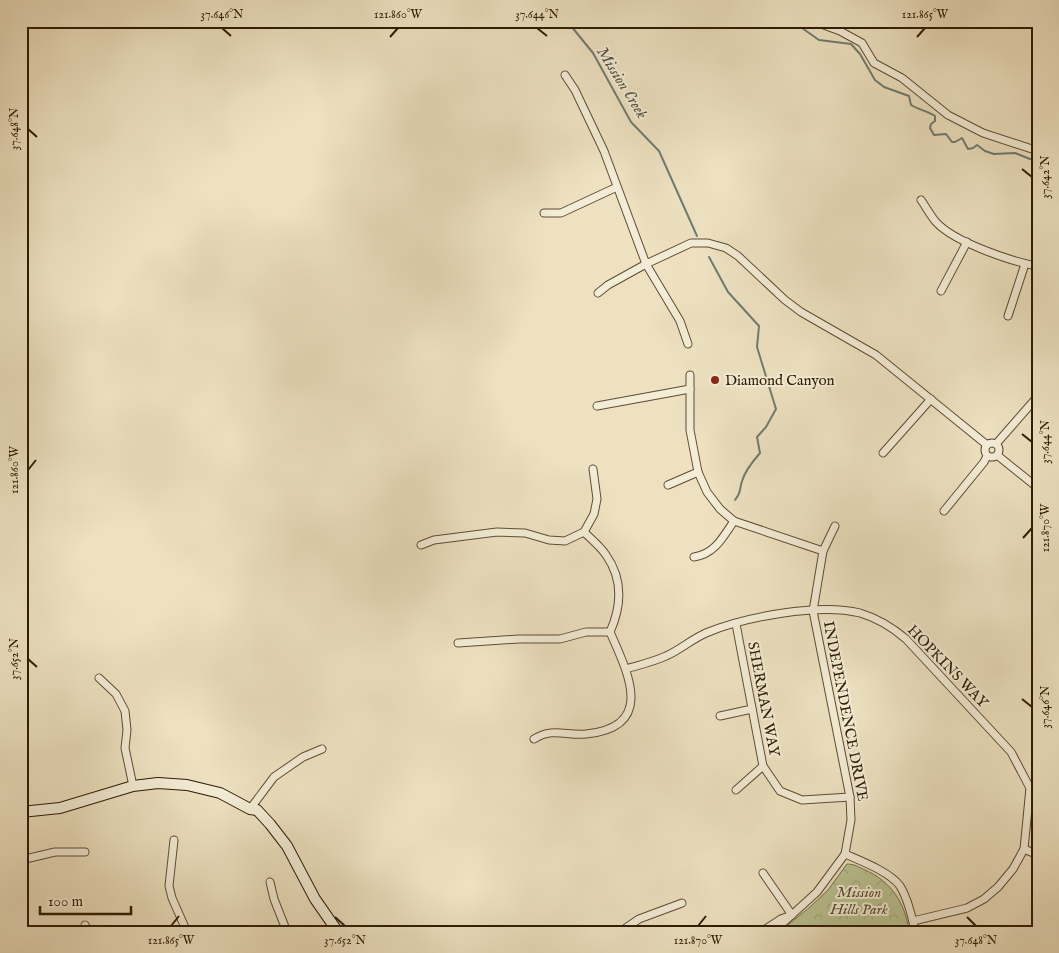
<svg xmlns="http://www.w3.org/2000/svg" width="1059" height="953" font-family="'IM FELL English',serif">
<style>
.forest{fill:url(#forest-crowns);stroke:#746e4a}
.lines{fill:none;stroke-linecap:round;stroke-linejoin:round}
.stream{stroke:#6f7c71;stroke-width:2}
.street-casing{stroke:#5e4c32;stroke-width:9}
.secondary-casing{stroke:#2e1b03;stroke-width:12}
.street{stroke:#f3ecd6;stroke-width:7}
.secondary{stroke:#f3ecd6;stroke-width:10}
.ticks{fill:none;stroke:#2e1b03;stroke-width:2}
.poi-dot{fill:#8f2418;stroke:#f3ecd6;stroke-width:2}
.labels{text-anchor:middle;stroke-width:4;stroke-linejoin:round;paint-order:stroke}
.poi-label{font-size:15px;fill:#2e1b03;stroke:#f3ecd6;text-anchor:start}
.street-label{font-size:15px;fill:#2e1b03;stroke:#f3ecd6}
.park-label{font-size:15px;font-style:italic;fill:#584d2e;stroke:#f3ecd6}
.water-label{font-size:16px;font-style:italic;fill:#545343;stroke:#f3ecd6}
.neatline{fill:none;stroke:#2e1b03;stroke-width:2}
.ticks-label{font-size:12px;text-anchor:middle;fill:#2e1b03}
</style>
<defs>
<pattern id="forest-crowns" width="20" height="18" patternUnits="userSpaceOnUse" patternTransform="scale(1.25)"><rect width="20" height="18" fill="#bac291"/><path d="M2 6a3 3 0 1 1 6 0M12 15a3 3 0 1 1 6 0" fill="none" stroke="#a0a67b"/></pattern>
</defs>
<rect width="100%" height="100%" fill="#ede1c0"/>
<filter id="stains"><feTurbulence type="fractalNoise" baseFrequency=".004" numOctaves="4"/><feColorMatrix values="0 0 0 0 .2 0 0 0 0 .09 0 0 0 0 .02 0 0 0 .5 -.17"/></filter>
<radialGradient id="worn" r=".72"><stop offset=".6" stop-color="#630" stop-opacity="0"/><stop offset="1" stop-color="#630" stop-opacity=".3"/></radialGradient>
<!-- forest -->
<path class="forest" d="M847,864C854,864 859,867 865,870C891,881 906,904 909,932H779L810,907L828,890Z"/>
<g class="lines">
<!-- stream -->
<g class="stream">
<polyline points="567,21 593,53 631,122 659,151 697,236"/>
<path d="M792,21L819,40L851,44L860,54L875,80L884,87L909,96L911,105C919,110 928,111 935,116V121L931,124L930,128L934,135L946,134L952,142H955L962,138L968,149L973,148L977,145L985,151L994,154L1015,153L1030,159H1038"/>
<path d="M709,257L728,292L759,326L757,347L776,409L766,427L757,437L760,453C753,461 745,471 742,481C739,490 742,491 735,500"/>
</g>
<!-- street casing -->
<g class="street-casing">
<g id="street">
<polyline points="813,21 840,31 862,43 874,63 902,78 948,115 983,133 1038,151"/>
<polyline points="565,75 575,90 604,151 646,264 680,321 688,344"/>
<path d="M921,200C926,207 930,215 936,222C954,242 1012,262 1038,266"/>
<polyline points="544,213 561,213 617,187"/>
<polyline points="941,291 967,242"/>
<polyline points="598,293 608,285 646,264 691,243 708,243 726,248 738,256 785,300 801,312 876,355 987,445"/>
<polyline points="1008,316 1025,264"/>
<polyline points="690,375 690,430 698,472 707,492 720,509 734,521 823,551"/>
<polyline points="597,406 690,389"/>
<circle cx="992" cy="450" r="7"/>
<polyline points="996,444 1038,396"/>
<polyline points="883,453 931,399"/>
<polyline points="997,455 1038,488"/>
<polyline points="668,485 698,472"/>
<polyline points="944,511 984,462 987,456"/>
<polyline points="421,545 434,540 497,532 525,533 549,540 565,541 584,532"/>
<path d="M694,557C715,554 723,537 734,521"/>
<polyline points="736,624 763,766 780,791 802,800 850,797"/>
<polyline points="458,643 519,639 560,639 586,632 610,632"/>
<path d="M626,669C639,665 653,662 666,656C680,650 692,639 706,633C744,617 819,603 860,613C877,618 892,627 906,639L1011,752L1030,788L1024,849L1013,869L998,887L984,899L967,908L913,921"/>
<polyline points="99,678 116,694 125,711 127,730 125,748 133,786"/>
<polyline points="720,716 752,709"/>
<path d="M534,739C553,727 566,736 586,734C656,727 628,673 610,632C622,605 623,579 606,555C600,546 591,539 584,532L594,514L597,499L593,469"/>
<polyline points="1030,788 1038,787"/>
<polyline points="736,790 763,766"/>
<polyline points="250,809 274,777 303,757 322,749"/>
<polyline points="174,840 169,886 172,898 187,932"/>
<polyline points="1024,849 1038,855"/>
<path d="M845,854C861,861 890,872 900,886C907,897 913,919 915,932"/>
<polyline points="21,860 55,852 85,852"/>
<polyline points="763,873 792,915"/>
<polyline points="270,882 274,899 287,932"/>
<polyline points="85,925 89,932"/>
<polyline points="620,932 639,919 682,903"/>
<polyline points="761,932 781,919 789,916"/>
<polyline points="773,932 817,892 845,854 851,820 850,797 813,611 823,551 835,526"/>
</g>
</g>
<!-- secondary casing -->
<g class="secondary-casing">
<polyline id="secondary" points="21,812 60,808 133,786 158,783 187,785 220,793 250,809 257,810 270,824 287,846 315,899 338,932"/>
</g>
<!-- street -->
<use href="#street" class="street"/>
<!-- secondary -->
<use href="#secondary" class="secondary"/>
</g>
<!-- ticks -->
<path class="ticks" d="M222,28L231,36M537,28L547,36M390,37L398,28M917,37L925,28M28,129L37,137M1022,169L1032,177M1022,434L1032,442M28,470L36,460M1023,538L1032,528M28,659L37,667M1022,699L1032,707M335,917L345,926M967,917L976,926M171,926L179,916M698,926L706,916"/>
<!-- markers -->
<circle class="poi-dot" cx="715" cy="380" r="5"/>
<g class="labels">
<!-- poi labels -->
<g class="poi-label">
<text x="725" y="385">Diamond Canyon</text>
</g>
<!-- street labels -->
<g class="street-label">
<text transform="translate(948 666) rotate(46)" y="5">HOPKINS WAY</text>
<text transform="translate(764 699) rotate(79)" y="5">SHERMAN WAY</text>
<text transform="translate(846 711) rotate(79)" y="5">INDEPENDENCE DRIVE</text>
</g>
<!-- park labels -->
<g class="park-label">
<text x="859" y="897">Mission<tspan x="859" dy="17">Hills Park</tspan></text>
</g>
<!-- water labels -->
<g class="water-label">
<text transform="translate(623 82) rotate(58)" y="6">Mission Creek</text>
</g>
</g>
<!-- margin -->
<rect width="1059" height="953" fill="none" stroke="#ede1c0" stroke-width="55"/>
<!-- scale -->
<path d="M40 906v8h91v-8" fill="none" stroke="#2e1b03" stroke-width="2.5"/>
<text x="48" y="906" font-size="15" fill="#2e1b03" stroke="#f3ecd6" stroke-width="4" paint-order="stroke">100 m</text>
<rect x="28" y="28" width="1004" height="898" class="neatline"/>
<g class="ticks-label">
<text x="222" y="18">37.646°N</text>
<text x="398" y="18">121.860°W</text>
<text x="537" y="18">37.644°N</text>
<text x="925" y="18">121.865°W</text>
<text transform="translate(14 129) rotate(-90)" y="4">37.648°N</text>
<text transform="translate(1045 177) rotate(-90)" y="4">37.642°N</text>
<text transform="translate(1045 442) rotate(-90)" y="4">37.644°N</text>
<text transform="translate(14 470) rotate(-90)" y="4">121.860°W</text>
<text transform="translate(1045 528) rotate(-90)" y="4">121.870°W</text>
<text transform="translate(14 659) rotate(-90)" y="4">37.652°N</text>
<text transform="translate(1045 707) rotate(-90)" y="4">37.646°N</text>
<text x="171" y="944">121.865°W</text>
<text x="345" y="944">37.652°N</text>
<text x="698" y="944">121.870°W</text>
<text x="976" y="944">37.648°N</text>
</g>
<rect width="100%" height="100%" filter="url(#stains)"/>
<rect width="100%" height="100%" fill="url(#worn)"/>
</svg>
